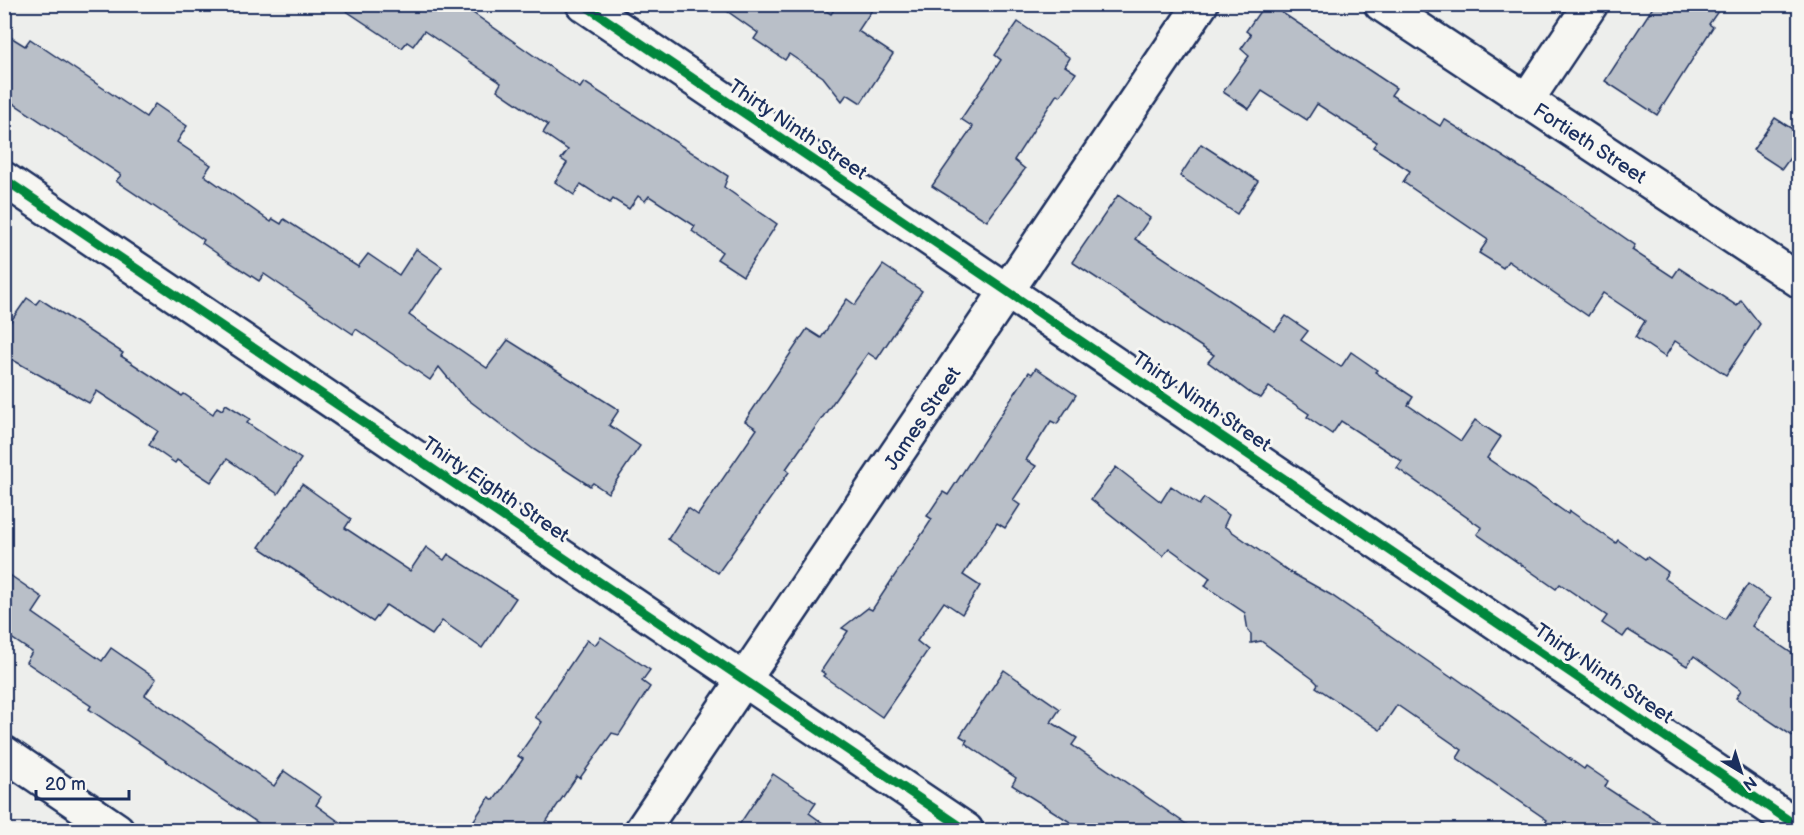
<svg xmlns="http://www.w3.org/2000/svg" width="1804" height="835" font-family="'Balsamiq Sans',sans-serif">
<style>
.building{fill:#b9bfc8;stroke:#1b2f5e;stroke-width:1.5}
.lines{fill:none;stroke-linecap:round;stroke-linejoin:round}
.minor-casing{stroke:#1b2f5e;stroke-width:38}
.minor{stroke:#f6f6f2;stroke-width:33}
.cycleway-casing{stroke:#f6f6f2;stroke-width:13}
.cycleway{stroke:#00873e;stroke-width:9}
.labels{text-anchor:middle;stroke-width:6;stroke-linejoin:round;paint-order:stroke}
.street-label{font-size:20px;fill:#1b2f5e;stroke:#f6f6f2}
</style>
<rect width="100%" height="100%" fill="#edeeec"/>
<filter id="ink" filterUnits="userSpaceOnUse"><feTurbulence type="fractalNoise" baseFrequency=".0167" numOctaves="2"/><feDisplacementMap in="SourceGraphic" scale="12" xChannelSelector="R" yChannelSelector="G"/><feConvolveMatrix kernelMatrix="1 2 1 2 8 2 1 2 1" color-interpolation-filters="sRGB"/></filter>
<g filter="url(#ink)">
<!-- building -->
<g class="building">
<polygon points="336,4 460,4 580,88 584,82 728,176 724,187 777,224 743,276 717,259 722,252 692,231 695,226 649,196 645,201 638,196 629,209 613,199 610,203 581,184 574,195 555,182 567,163 561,159 568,150 543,133 548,125 497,90 501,83 424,31 413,46 407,42 402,48"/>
<polygon points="717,4 816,4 831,14 838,4 876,4 858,31 893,54 861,103 847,94 842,101 823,77 789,54 785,60 754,39 758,33"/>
<polygon points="1265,4 1269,4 1396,88 1391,95 1440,126 1444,119 1559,192 1635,245 1632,250 1673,277 1679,268 1737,306 1741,300 1760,324 1726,375 1675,341 1665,357 1635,337 1645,321 1603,293 1588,316 1508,261 1503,268 1479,253 1488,240 1403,182 1410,171 1373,147 1377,142 1317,104 1307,120 1262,91 1249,109 1223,92 1249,56 1241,49 1251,35 1246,31"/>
<polygon points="1655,4 1723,4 1709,24 1713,27 1657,115 1605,81"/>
<polygon points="1018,22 1070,58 1065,66 1076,73 1060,96 1057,94 1014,160 1025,169 987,221 932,186 973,127 961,119 1001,60 995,55"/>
<polygon points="4,33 25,46 30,39 146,117 155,104 187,126 177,142 211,165 204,175 271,222 273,219 281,224 284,219 358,267 368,254 399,275 416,249 442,267 409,315 487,368 508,340 619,410 609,425 640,446 608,493 593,483 590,486 533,449 462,395 439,367 430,380 356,329 353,334 264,274 259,281 228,261 202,243 204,240 116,181 121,175 4,97"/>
<polygon points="1775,118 1800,134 1800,144 1782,169 1753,150"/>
<polygon points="1201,144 1258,181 1237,214 1180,176"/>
<polygon points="1118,195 1150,218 1135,239 1275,331 1286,316 1308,331 1301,340 1341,367 1351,352 1377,370 1375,372 1413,397 1408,405 1461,441 1475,420 1501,437 1487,458 1568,514 1570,511 1616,543 1618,540 1645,559 1647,557 1668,572 1664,578 1725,619 1748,584 1770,599 1752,626 1800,659 1800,741 1736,698 1741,690 1694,656 1687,666 1628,630 1623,637 1602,623 1607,616 1560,584 1556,589 1477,534 1482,528 1397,468 1402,461 1341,421 1332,434 1307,417 1309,414 1269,387 1261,398 1253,395 1208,362 1214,355 1072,262"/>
<polygon points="883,265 922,291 877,359 868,353 786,469 789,472 718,573 668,539 688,508 698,515 757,429 745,421 807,329 821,338 847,299 855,305"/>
<polygon points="27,298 36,304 40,299 123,353 121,356 182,396 184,394 213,414 217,407 222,410 226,404 250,419 247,423 301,459 278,494 227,459 211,482 177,460 175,463 149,445 158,431 97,391 89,403 4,355 4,331"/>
<polygon points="1036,368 1076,395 1057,424 1051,421 1026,460 1036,466 1013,500 1020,505 1005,528 997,523 963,575 980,586 962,614 944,602 917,641 928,650 882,717 823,676 825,674 821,671 848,631 842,628 868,608 872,610 932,519 927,516 943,492 948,495 1029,372 1032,374"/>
<polygon points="1116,467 1161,502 1171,486 1199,505 1204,498 1229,515 1224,526 1290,572 1331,595 1452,678 1453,676 1584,769 1586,766 1608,781 1605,787 1673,831 1540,831 1547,820 1457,758 1462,750 1397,705 1380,730 1316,687 1318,684 1313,679 1261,641 1251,643 1251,634 1248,631 1245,613 1205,586 1210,578 1169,548 1163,556 1091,499"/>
<polygon points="302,484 351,519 345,528 410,571 426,547 444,560 448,554 516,598 482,648 442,621 432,635 386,605 373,622 259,547"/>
<polygon points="4,571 43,598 33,613 102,661 111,648 156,679 145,695 274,786 284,771 321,797 316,805 352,831 270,831 89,709 91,706 26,662 32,652 4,633"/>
<polygon points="601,637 650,670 642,681 650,687 619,735 612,733 580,778 577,776 540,831 467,831 489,797 494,800 523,759 518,756 542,722 535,717 587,640 595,645"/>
<polygon points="1004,670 1060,709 1051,722 1077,738 1072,745 1196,831 1084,831 1012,785 1016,778 965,743 967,740 960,736"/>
<polygon points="773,774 816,803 809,813 834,831 735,831"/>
</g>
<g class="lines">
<!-- minor casing -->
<g class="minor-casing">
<g id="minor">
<polyline points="583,4 1800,828"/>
<polyline points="1381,4 1800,281"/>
<polyline points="1526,101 1591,4"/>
<polyline points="4,179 966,830"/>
<polyline points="4,753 117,830"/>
<polyline points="642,830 1201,4"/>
</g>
</g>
<!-- minor -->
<use href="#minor" class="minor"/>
<!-- cycleway casing -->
<g class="cycleway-casing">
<g id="cycleway">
<polyline points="583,4 1800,828"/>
<polyline points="4,179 966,830"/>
</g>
</g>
<!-- cycleway -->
<use href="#cycleway" class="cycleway"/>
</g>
</g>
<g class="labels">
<!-- street labels -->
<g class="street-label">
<text transform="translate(798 129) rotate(34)" y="7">Thirty Ninth Street</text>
<text transform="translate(1590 143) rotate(33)" y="7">Fortieth Street</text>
<text transform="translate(1202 401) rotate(34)" y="7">Thirty Ninth Street</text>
<text transform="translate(922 418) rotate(-56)" y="7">James Street</text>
<text transform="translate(496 489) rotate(34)" y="7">Thirty Eighth Street</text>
<text transform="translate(1604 673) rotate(34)" y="7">Thirty Ninth Street</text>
</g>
</g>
<!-- margin -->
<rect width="1804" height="835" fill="none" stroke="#f6f6f2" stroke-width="24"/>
<rect x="12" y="12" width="1780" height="811" fill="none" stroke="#1b2f5e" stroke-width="2" filter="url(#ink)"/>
<!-- north arrow -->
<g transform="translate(1741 772) rotate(142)" stroke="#f6f6f2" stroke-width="4.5" paint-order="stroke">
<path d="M0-4.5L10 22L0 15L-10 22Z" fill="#1b2f5e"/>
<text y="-9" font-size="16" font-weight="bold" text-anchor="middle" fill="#1b2f5e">N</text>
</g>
<!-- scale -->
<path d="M36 790v9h93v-9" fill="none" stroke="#1b2f5e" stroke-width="3"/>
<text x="45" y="790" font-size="18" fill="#1b2f5e" stroke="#f6f6f2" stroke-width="4.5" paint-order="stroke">20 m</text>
</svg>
